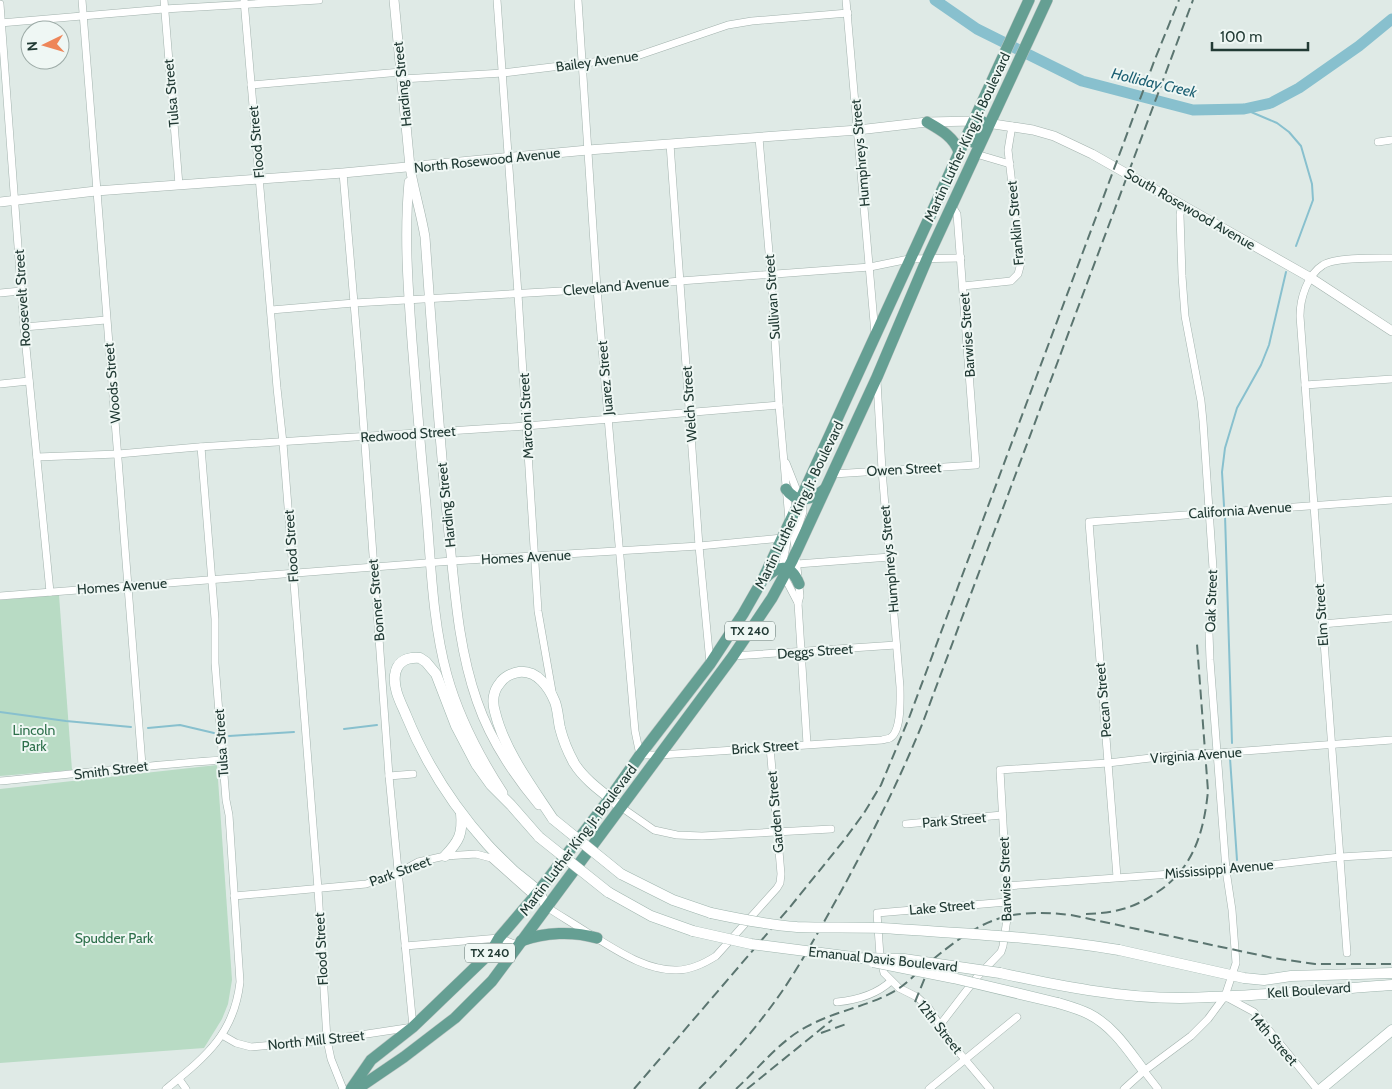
<svg xmlns="http://www.w3.org/2000/svg" width="1392" height="1089" font-family="Cabin,sans-serif">
<style>
.green{fill:#b8dbc4}
.lines{fill:none;stroke-linecap:round;stroke-linejoin:round}
.stream{stroke:#88c0ce;stroke-width:2}
.river{stroke:#88c0ce;stroke-width:11}
.minor-casing{stroke:#a2b2ad;stroke-width:8}
.tertiary-casing{stroke:#a2b2ad;stroke-width:10}
.secondary-casing{stroke:#9fb5ae;stroke-width:11}
.primary-casing{stroke:#bcc4c2;stroke-width:12}
.minor{stroke:#fff;stroke-width:7}
.tertiary{stroke:#fff;stroke-width:9}
.secondary{stroke:#fff;stroke-width:10}
.primary{stroke:#659f93;stroke-width:11}
.rail{stroke:#5b7570;stroke-width:2;stroke-dasharray:10 5;stroke-linecap:butt}
.secondary-bridge-casing{stroke:#9fb5ae;stroke-width:11;stroke-linecap:butt}
.secondary-bridge{stroke:#fff;stroke-width:10}
.labels{text-anchor:middle;stroke-width:4;stroke-linejoin:round;paint-order:stroke}
.shield{fill:#eff7f4;stroke:#5f736e;stroke-width:1}
.shield-label{font-size:12px;font-weight:bold;fill:#213a34}
.street-label{font-size:14px;fill:#213a34;stroke:#eff7f4}
.park-label{font-size:14px;fill:#2c6f4a;stroke:#eff7f4}
.water-label{font-size:15px;font-style:italic;fill:#1d6073;stroke:#eff7f4}
</style>
<rect width="100%" height="100%" fill="#dfeae6"/>
<!-- green -->
<g class="green">
<polygon points="59,595 72,770 0,776 0,600"/>
<polygon points="217,765 232,980 228,1004 222,1019 204,1048 0,1063 0,789"/>
</g>
<g class="lines">
<!-- stream -->
<g class="stream">
<polyline points="1244,109 1277,123 1289,132 1301,146 1312,184 1313,200 1296,246"/>
<polyline points="1224,506 1222,472 1225,448 1237,408 1261,365 1269,345 1286,272"/>
<polyline points="1225,515 1232,743"/>
<polyline points="0,712 66,721 131,727"/>
<polyline points="148,728 180,725 214,733"/>
<polyline points="344,729 377,725"/>
<polyline points="229,736 294,732"/>
<polyline points="1230,758 1237,860"/>
</g>
<!-- river -->
<polyline class="river" points="935,0 977,29 1082,81 1193,110 1244,109 1271,103 1299,88 1359,46 1392,19"/>
<!-- minor casing -->
<g class="minor-casing">
<g id="minor">
<polyline points="82,0 142,765"/>
<polyline points="164,0 179,185"/>
<polyline points="244,0 277,388 283,443 318,889 327,1040 331,1059 343,1089"/>
<polyline points="497,0 518,294 538,611 552,691"/>
<path d="M578,0L597,289L635,731L640,755H660L882,740C885,739 888,739 890,738C902,731 900,699 900,687L882,470L877,381"/>
<polyline points="846,0 875,334"/>
<polyline points="0,4 24,327 50,592"/>
<polyline points="0,23 164,9 319,0"/>
<polyline points="402,79 503,73 634,57 728,25 752,21 848,13"/>
<polyline points="251,85 401,72"/>
<polyline points="759,138 771,275 779,405 789,520"/>
<polyline points="1378,142 1392,140"/>
<polyline points="670,144 699,546 710,663"/>
<polyline points="976,154 1010,164"/>
<polyline points="963,286 1011,281 1018,274 1021,263 1008,150 1012,126"/>
<polyline points="0,293 21,291"/>
<polyline points="271,310 354,303 597,289 680,281 870,267 909,259 961,258"/>
<polyline points="24,327 106,320"/>
<polyline points="0,384 29,381"/>
<polyline points="1305,385 1392,379"/>
<polyline points="37,457 118,454 198,447 526,426 779,405"/>
<polyline points="786,463 803,506 803,512 794,539 800,596 798,603 807,744"/>
<polyline points="833,474 976,465 957,214 952,206"/>
<polyline points="789,531 782,567 784,576 798,603"/>
<polyline points="797,564 890,557"/>
<polyline points="0,596 452,561 699,546 782,538"/>
<polyline points="1322,624 1392,618"/>
<polyline points="733,656 896,645"/>
<polyline points="389,776 413,774"/>
<path d="M0,781C74,774 148,765 223,760"/>
<polyline points="621,807 654,830 677,835 702,836 831,829"/>
<polyline points="906,824 1002,815"/>
<polyline points="1117,877 1089,522 1392,500"/>
<polyline points="1006,886 1226,870 1340,857 1392,854"/>
<polyline points="234,896 366,884 398,873 418,862 445,856 476,854 491,858 537,899"/>
<path d="M545,906C559,915 574,924 588,933C615,949 645,971 677,970C691,970 705,963 716,956L777,888L780,883L781,874L770,747"/>
<polyline points="405,946 499,938 517,945"/>
<path d="M1347,953L1300,316C1300,299 1307,275 1323,265C1335,257 1376,258 1392,258"/>
<polyline points="1228,998 1254,1012 1317,1089"/>
<path d="M837,1002C857,1000 876,995 891,981"/>
<polyline points="940,1025 977,977 1001,952 1003,946 1008,912 1000,770 1108,763 1185,754 1217,753 1392,740"/>
<polyline points="222,1035 236,1043 251,1047 327,1040 413,1027 389,776 359,362 343,173"/>
<polyline points="1144,1071 1158,1089"/>
<polyline points="179,1079 186,1089"/>
<path d="M166,1089C205,1057 234,1035 240,982L229,815L226,800L215,663V619L201,447"/>
<polyline points="929,1089 1017,1017"/>
<polyline points="990,1089 952,1044 928,1007 917,997 899,988 884,973 880,956 877,913 1007,902"/>
<polyline points="1124,1089 1144,1071 1191,1036 1208,1019 1225,996 1236,963 1232,910 1226,870 1210,660 1209,633 1214,583 1203,421 1201,401 1185,316 1182,276 1180,215 1182,204"/>
</g>
</g>
<!-- tertiary casing -->
<g class="tertiary-casing">
<g id="tertiary">
<path d="M394,0L410,167C414,191 421,213 425,237C432,336 439,435 449,534C455,591 458,647 477,701C490,739 513,774 539,805"/>
<path d="M409,182C404,235 408,288 412,341C416,392 420,444 425,495C431,554 431,617 447,675C459,718 479,756 503,793"/>
<polyline points="0,202 96,191 343,173 588,150 858,130 927,122 974,121 1033,130 1054,136 1092,154 1311,278 1392,331"/>
</g>
</g>
<!-- secondary casing -->
<g class="secondary-casing">
<g id="secondary">
<path d="M553,819C532,787 504,750 495,712C492,702 493,691 500,683C504,677 512,673 519,672C537,670 549,687 555,702C558,710 558,719 560,728C563,740 568,752 574,763C585,781 605,794 621,807"/>
<path d="M539,837L511,805L491,785L476,764L456,726L436,674L426,662L420,658C407,657 397,661 395,675C393,689 401,703 406,715C425,762 453,806 487,844C495,853 505,862 514,871C521,877 530,883 537,890C541,895 544,902 547,907"/>
<path d="M445,856C459,841 463,834 461,813"/>
<polyline points="621,874 673,900 711,913"/>
<polyline points="608,892 651,916 693,931"/>
<polyline points="1119,950 1244,978 1264,980 1291,976 1392,973"/>
<path d="M1000,973C1059,986 1120,998 1180,998C1251,997 1322,990 1392,985"/>
<path d="M1058,1003C1068,1006 1079,1009 1089,1014C1113,1026 1128,1050 1144,1071"/>
<polyline points="1321,1089 1392,1030"/>
</g>
</g>
<!-- primary casing -->
<g class="primary-casing">
<g id="primary">
<path d="M927,122C941,130 954,137 959,152"/>
<polyline points="973,142 983,122"/>
<path d="M786,489C797,505 813,499 825,489"/>
<path d="M765,578C779,564 791,564 799,584"/>
<path d="M521,941C545,932 573,931 597,938"/>
<polyline points="351,1089 371,1060 413,1027 491,952 499,938 534,897 610,798 640,755 710,664 743,614 763,579 800,500 1029,0"/>
<polyline points="357,1089 404,1057 455,1018 492,981 733,656 772,598 792,561 877,377 927,259 1047,0"/>
</g>
</g>
<!-- minor -->
<use href="#minor" class="minor"/>
<!-- tertiary -->
<use href="#tertiary" class="tertiary"/>
<!-- secondary -->
<use href="#secondary" class="secondary"/>
<!-- primary -->
<use href="#primary" class="primary"/>
<!-- rail -->
<g class="rail">
<path d="M1086,914C1116,913 1135,908 1159,891C1194,867 1204,831 1208,791L1197,644"/>
<polyline points="915,1002 926,975 935,962"/>
<polyline points="821,1033 849,1023"/>
<polyline points="634,1089 790,907 845,839 864,813 881,785 909,718 1155,59 1179,0"/>
<path d="M699,1089C730,1058 760,1024 785,987C806,955 825,920 844,886C873,832 900,779 923,722L1193,0"/>
<path d="M736,1089C760,1067 781,1039 810,1025C838,1010 871,1006 898,989C909,982 917,972 927,964C979,922 1002,907 1071,915L1273,958L1315,964H1392"/>
<polyline points="747,1089 832,1020"/>
</g>
<!-- secondary-bridge casing -->
<g class="secondary-bridge-casing">
<g id="secondary-bridge">
<polyline points="553,819 621,874"/>
<polyline points="539,837 608,892"/>
<path d="M711,913C739,919 768,925 797,927C825,928 853,927 881,928C961,933 1040,937 1119,950"/>
<polyline points="693,931 751,944 860,958 904,959 1000,973"/>
<polyline points="873,962 953,978 1058,1003"/>
</g>
</g>
<!-- secondary-bridge -->
<use href="#secondary-bridge" class="secondary-bridge"/>
</g>
<g class="labels">
<!-- shield labels -->
<g class="shield">
<rect x="725" y="621.5" width="50" height="19" rx="4"/>
<rect x="465" y="943.5" width="50" height="19" rx="4"/>
</g>
<g class="shield-label">
<text x="750" y="635">TX 240</text>
<text x="490" y="957">TX 240</text>
</g>
<!-- street labels -->
<g class="street-label">
<text transform="translate(597 61) rotate(-8)" y="5">Bailey Avenue</text>
<text transform="translate(402 84) rotate(-96)" y="5">Harding Street</text>
<text transform="translate(171 93) rotate(-95)" y="5">Tulsa Street</text>
<text transform="translate(967 137) rotate(-65)" y="5">Martin Luther King Jr. Boulevard</text>
<text transform="translate(256 142) rotate(-95)" y="5">Flood Street</text>
<text transform="translate(860 153) rotate(-95)" y="5">Humphreys Street</text>
<text transform="translate(487 160) rotate(-6)" y="5">North Rosewood Avenue</text>
<text transform="translate(1190 209) rotate(30)" y="5">South Rosewood Avenue</text>
<text transform="translate(1015 223) rotate(-95)" y="5">Franklin Street</text>
<text transform="translate(616 286) rotate(-5)" y="5">Cleveland Avenue</text>
<text transform="translate(772 297) rotate(-94)" y="5">Sullivan Street</text>
<text transform="translate(22 298) rotate(-94)" y="5">Roosevelt Street</text>
<text transform="translate(967 335) rotate(-94)" y="5">Barwise Street</text>
<text transform="translate(605 378) rotate(-95)" y="5">Juarez Street</text>
<text transform="translate(112 383) rotate(-95)" y="5">Woods Street</text>
<text transform="translate(689 404) rotate(-94)" y="5">Welch Street</text>
<text transform="translate(526 416) rotate(-93)" y="5">Marconi Street</text>
<text transform="translate(408 434) rotate(-4)" y="5">Redwood Street</text>
<text transform="translate(904 469) rotate(-3)" y="5">Owen Street</text>
<text transform="translate(446 505) rotate(-96)" y="5">Harding Street</text>
<text transform="translate(799 505) rotate(-64)" y="5">Martin Luther King Jr. Boulevard</text>
<text transform="translate(1240 510) rotate(-4)" y="5">California Avenue</text>
<text transform="translate(291 546) rotate(-94)" y="5">Flood Street</text>
<text transform="translate(526 557) rotate(-3)" y="5">Homes Avenue</text>
<text transform="translate(889 559) rotate(-95)" y="5">Humphreys Street</text>
<text transform="translate(122 586) rotate(-4)" y="5">Homes Avenue</text>
<text transform="translate(376 600) rotate(-95)" y="5">Bonner Street</text>
<text transform="translate(1211 601) rotate(-88)" y="5">Oak Street</text>
<text transform="translate(1321 615) rotate(-94)" y="5">Elm Street</text>
<text transform="translate(815 651) rotate(-4)" y="5">Deggs Street</text>
<text transform="translate(1103 700) rotate(-95)" y="5">Pecan Street</text>
<text transform="translate(221 743) rotate(-94)" y="5">Tulsa Street</text>
<text transform="translate(765 747) rotate(-4)" y="5">Brick Street</text>
<text transform="translate(1196 755) rotate(-4)" y="5">Virginia Avenue</text>
<text transform="translate(111 770) rotate(-7)" y="5">Smith Street</text>
<text transform="translate(775 812) rotate(-95)" y="5">Garden Street</text>
<text transform="translate(954 820) rotate(-5)" y="5">Park Street</text>
<text transform="translate(578 840) rotate(-53)" y="5">Martin Luther King Jr. Boulevard</text>
<text transform="translate(1219 869) rotate(-5)" y="5">Mississippi Avenue</text>
<text transform="translate(400 871) rotate(-20)" y="5">Park Street</text>
<text transform="translate(1005 879) rotate(-92)" y="5">Barwise Street</text>
<text transform="translate(942 907) rotate(-5)" y="5">Lake Street</text>
<text transform="translate(321 949) rotate(-93)" y="5">Flood Street</text>
<text transform="translate(883 959) rotate(6)" y="5">Emanual Davis Boulevard</text>
<text transform="translate(1309 990) rotate(-4)" y="5">Kell Boulevard</text>
<text transform="translate(940 1027) rotate(52)" y="5">12th Street</text>
<text transform="translate(1274 1039) rotate(49)" y="5">14th Street</text>
<text transform="translate(316 1040) rotate(-6)" y="5">North Mill Street</text>
</g>
<!-- park labels -->
<g class="park-label">
<text x="34" y="735">Lincoln<tspan x="34" dy="16">Park</tspan></text>
<text x="114" y="943">Spudder Park</text>
</g>
<!-- water labels -->
<g class="water-label">
<text transform="translate(1154 83) rotate(13)" y="5">Holliday Creek</text>
</g>
</g>
<!-- north arrow -->
<g transform="translate(45 45) rotate(265)"><circle r="24" fill="#eff7f4" stroke="#9daba7"/>
<path d="M0-4L9 19L0 12L-9 19Z" fill="#ee8659"/>
<text y="-8" font-size="14" font-weight="bold" text-anchor="middle" fill="#213a34">N</text>
</g>
<!-- scale -->
<path d="M1212 42v8h96v-8" fill="none" stroke="#213a34" stroke-width="2.5"/>
<text x="1220" y="42" font-size="15" fill="#213a34" stroke="#eff7f4" stroke-width="4" paint-order="stroke">100 m</text>
</svg>
